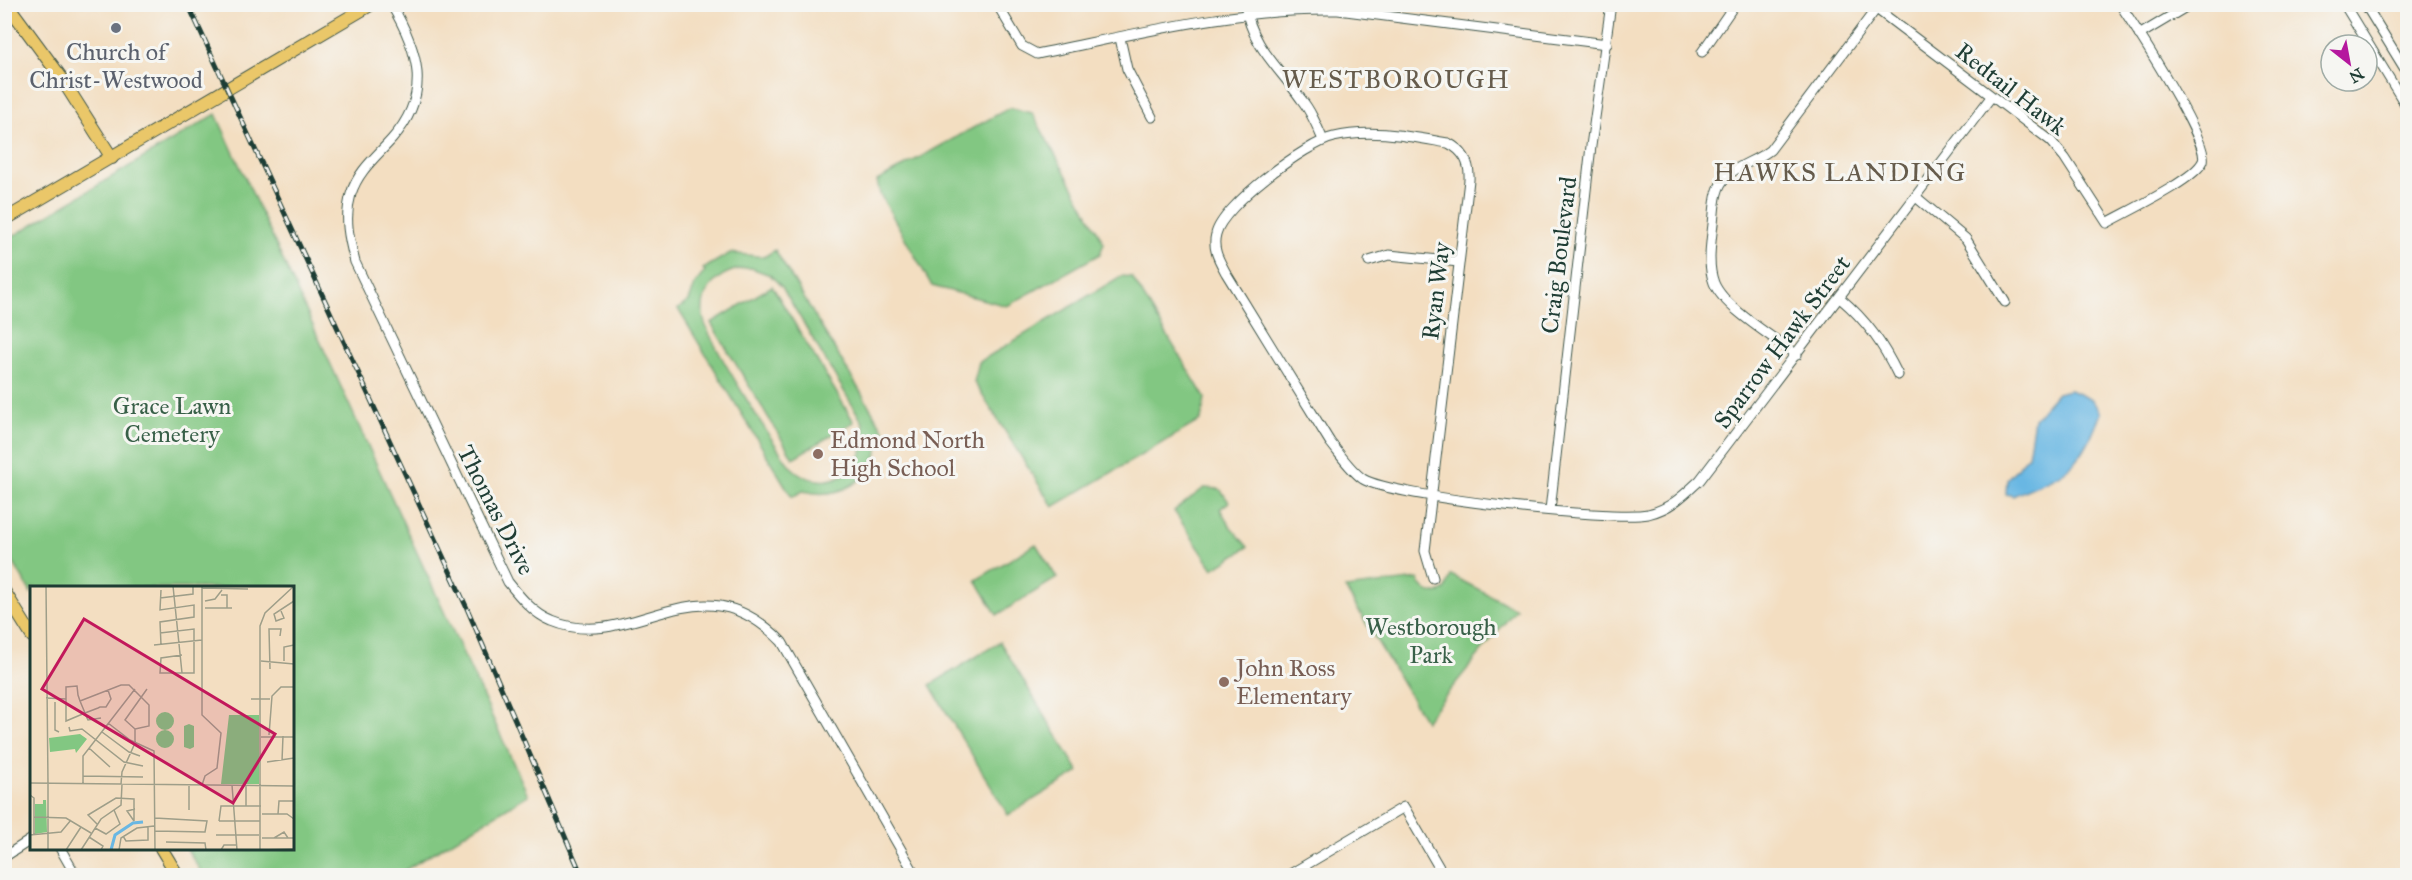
<svg xmlns="http://www.w3.org/2000/svg" width="2412" height="880" font-family="'IM FELL Great Primer',serif">
<style>
.green{fill:#82c782;stroke:#50825b;stroke-width:1.5;fill-rule:evenodd}
.water{fill:#69b7e3;stroke:#447a8c;stroke-width:1.5}
.lines{fill:none;stroke-linecap:round;stroke-linejoin:round}
.minor-casing{stroke:#3f5549;stroke-width:11}
.major-casing{stroke:#3f5549;stroke-width:14}
.minor{stroke:#fff;stroke-width:9}
.major{stroke:#eac769;stroke-width:12}
.rail-casing{stroke:#1f3d34;stroke-width:5}
.rail{stroke:#f6f6f2;stroke-width:3;stroke-dasharray:9;stroke-linecap:butt}
.worship-dot{fill:#6b7280;stroke:#f6f6f2;stroke-width:2}
.education-dot{fill:#8d6e63;stroke:#f6f6f2;stroke-width:2}
.labels{text-anchor:middle;stroke-width:6;stroke-linejoin:round;paint-order:stroke}
.worship-label{font-size:24px;fill:#5b616d;stroke:#f6f6f2}
.street-label{font-size:24px;fill:#1f3d34;stroke:#f6f6f2}
.park-label{font-size:24px;fill:#386048;stroke:#f6f6f2}
.education-label{font-size:24px;fill:#785e54;stroke:#f6f6f2;text-anchor:start}
.neighbourhood-label{font-size:26px;letter-spacing:1.5px;fill:#665c4c;stroke:#f6f6f2}
.inset-river{fill:none;stroke:#69b7e3;stroke-width:3}
.inset-road{fill:none;stroke:#9e9e89;stroke-width:1.5}
.view{fill:#c2185b;fill-opacity:0.15;stroke:#c2185b;stroke-width:3}
.inset-edge{fill:none;stroke:#1f3d34;stroke-width:3}
</style>
<rect width="100%" height="100%" fill="#f6f6f2"/>
<filter id="ink" filterUnits="userSpaceOnUse"><feTurbulence type="fractalNoise" baseFrequency=".0167" numOctaves="2"/><feDisplacementMap in="SourceGraphic" scale="12" xChannelSelector="R" yChannelSelector="G"/><feConvolveMatrix kernelMatrix="1 2 1 2 8 2 1 2 1" color-interpolation-filters="sRGB"/></filter>
<filter id="wash" filterUnits="userSpaceOnUse"><feTurbulence type="fractalNoise" baseFrequency=".008" numOctaves="4" result="noise"/><feDisplacementMap in="SourceGraphic" scale="24" xChannelSelector="R" yChannelSelector="G"/><feGaussianBlur stdDeviation="1.35" result="paint"/><feColorMatrix in="noise" values="0 0 0 0 0 0 0 0 0 0 0 0 0 0 0 0 0 1.4 0 .05"/><feComposite in="paint" operator="in"/></filter>
<g filter="url(#wash)">
<rect width="100%" height="100%" fill="#f3dec1"/>
<!-- green -->
<g class="green">
<polygon points="1009,108 1032,113 1104,243 1100,254 1007,306 932,286 880,194 877,181"/>
<polygon points="216,114 528,795 397,875 203,875 187,849 292,848 292,588 32,588 31,593 5,548 5,241"/>
<path d="M775,250L889,439L879,445C872,482 838,500 803,491L792,497L678,309L689,301L695,284L705,271L703,269L730,253L764,257ZM751,268L770,275L782,287L863,423C874,469 824,500 790,466C774,444 705,337 703,316C700,286 724,268 751,268Z"/>
<polygon points="1121,276 1132,277 1205,398 1201,420 1053,507 974,382 979,362"/>
<polygon points="772,286 854,422 793,458 711,323"/>
<polygon points="1204,488 1220,489 1229,502 1220,509 1230,526 1248,547 1213,569 1174,511"/>
<polygon points="1036,544 1057,578 997,615 976,580"/>
<path d="M1451,575L1516,609L1425,721L1345,588L1418,579C1424,594 1433,597 1446,589Z"/>
<polygon points="1000,642 1079,772 1008,815 930,685"/>
</g>
<!-- water -->
<path class="water" d="M2070,390L2092,400L2101,413C2078,473 2068,471 2013,496L2006,494L2007,479L2028,456L2034,419L2057,393Z"/>
</g>
<g filter="url(#ink)">
<g class="lines">
<!-- minor casing -->
<g class="minor-casing">
<g id="minor">
<path d="M391,4C419,51 432,94 392,139C376,157 358,171 351,194C344,218 349,239 355,262L508,582C520,597 534,614 552,621C634,655 698,554 782,642L916,876"/>
<path d="M997,4L1022,46L1037,54C1136,34 1236,8 1338,10L1607,44"/>
<path d="M1245,4C1252,47 1278,66 1301,99C1311,111 1317,126 1323,140"/>
<path d="M1870,4L2051,141L2065,158L2107,223C2126,212 2195,180 2203,161C2210,142 2135,27 2120,4"/>
<polyline points="2344,4 2408,109"/>
<polyline points="2365,4 2408,74"/>
<polyline points="2139,35 2191,4"/>
<polyline points="1120,38 1127,69 1152,117"/>
<polyline points="1702,52 1735,4"/>
<polyline points="1916,197 1966,239 2005,302"/>
<polyline points="1369,261 1389,255 1459,262"/>
<path d="M1840,298C1867,321 1883,344 1898,375"/>
<path d="M1797,355C1775,338 1724,308 1714,283C1707,265 1711,242 1713,224C1715,207 1714,188 1727,176C1738,165 1756,161 1770,150L1879,5"/>
<polyline points="1550,510 1591,146 1611,4"/>
<path d="M1433,578L1425,551L1469,180C1470,163 1464,151 1448,143C1412,137 1371,128 1334,137C1306,143 1222,206 1216,234C1212,249 1219,260 1226,273L1330,442C1340,454 1350,470 1363,479C1392,497 1612,521 1648,514C1670,509 1684,495 1700,480L1991,97"/>
<polyline points="60,848 76,876"/>
<polyline points="4,857 32,839"/>
<polyline points="1287,876 1404,807 1444,876"/>
</g>
</g>
<!-- major casing -->
<g class="major-casing">
<g id="major">
<polyline points="7,4 60,76 112,158"/>
<polyline points="4,220 372,4"/>
<polyline points="4,591 32,636"/>
<polyline points="161,848 178,876"/>
</g>
</g>
<!-- minor -->
<use href="#minor" class="minor"/>
<!-- major -->
<use href="#major" class="major"/>
<!-- rail casing -->
<g class="rail-casing">
<polyline id="rail" points="188,4 466,606 582,876"/>
</g>
<!-- rail -->
<use href="#rail" class="rail"/>
</g>
</g>
<!-- markers -->
<circle class="worship-dot" cx="116" cy="28" r="6"/>
<g class="education-dot">
<circle cx="818" cy="454" r="6"/>
<circle cx="1224" cy="682" r="6"/>
</g>
<g class="labels">
<!-- worship labels -->
<g class="worship-label">
<text x="116" y="60">Church of<tspan x="116" dy="28">Christ-Westwood</tspan></text>
</g>
<!-- street labels -->
<g class="street-label">
<text transform="translate(2011 89) rotate(38)" y="8">Redtail Hawk</text>
<text transform="translate(1559 255) rotate(-83)" y="8">Craig Boulevard</text>
<text transform="translate(1436 291) rotate(-83)" y="8">Ryan Way</text>
<text transform="translate(1782 342) rotate(-53)" y="8">Sparrow Hawk Street</text>
<text transform="translate(496 510) rotate(63)" y="8">Thomas Drive</text>
</g>
<!-- park labels -->
<g class="park-label">
<text x="172" y="414">Grace Lawn<tspan x="172" dy="28">Cemetery</tspan></text>
<text x="1431" y="635">Westborough<tspan x="1431" dy="28">Park</tspan></text>
</g>
<!-- education labels -->
<g class="education-label">
<text x="830" y="448">Edmond North<tspan x="830" dy="28">High School</tspan></text>
<text x="1236" y="676">John Ross<tspan x="1236" dy="28">Elementary</tspan></text>
</g>
<!-- neighbourhood labels -->
<g class="neighbourhood-label">
<text x="1396" y="88">WESTBOROUGH</text>
<text x="1840" y="181">HAWKS LANDING</text>
</g>
</g>
<!-- overview -->
<g transform="translate(30 586)">
<rect width="264" height="264" fill="#f3dec1"/>
<path d="M126 135a9 9 0 1 1 18 0a9 9 0 1 1-18 0ZM199,129H229V198H191ZM159,138L164,140V161L160,163L154,161V140ZM126 153a9 9 0 1 1 18 0a9 9 0 1 1-18 0ZM50,148L57,153L46,167L45,163L20,166L19,152ZM13,214H16L17,246L5,248V218H13Z" fill="#82c782"/>
<path class="inset-river" d="M81,264L85,249L103,237L113,236"/>
<path class="inset-road" d="M16,0L18,197M143,0L152,87M172,0V129L191,147L187,182L175,190L172,199M172,2L218,3M191,9H197V22M130,12L163,8V0M175,15L185,13L192,4M175,22H202M251,25L254,32L246,35L244,28L264,15M130,47L164,43V87H130L131,72L152,69M124,59L172,54M131,59L130,36L164,31V19L130,24L131,4M231,75L264,78M254,75V61L264,59M240,83L239,43H251L250,50M16,112L36,113M221,113H240M50,115L91,99H99L119,119V140L105,143M25,116V144L29,146M71,132L58,134L57,132L55,127L50,115L48,109L47,100L36,101V135L55,127L68,122L70,121H76L81,113L78,104M78,137L100,154L124,165L125,264M39,141L40,145L52,143L94,176L113,180M105,143L95,134L117,103M72,146L99,166L110,170M239,149L242,110L251,101H264M231,151H264M59,162L80,181M252,175L253,150M237,176L264,172M53,190L113,191M0,197L264,200M18,198V264M53,198V170L105,103M91,198L92,186L105,157V143M159,199V224M202,199L207,264M0,209L4,212V249M216,220V200M232,228H257L264,233M248,228L249,215H264M4,231L36,232L61,247M125,232L177,235L175,246L125,245M104,235L97,225L105,223M189,235L191,220H231M189,235H230M67,238L58,229L86,212L104,213V235M65,242L76,248L90,238L84,224M0,249L31,246L41,234M186,249H229M93,250L96,255L118,254V241M59,251L73,260L71,264M232,252H264M244,252L254,246L258,252M136,256L175,257L176,264M36,264L51,241M51,264L71,233L91,219L92,198M89,264L91,252L107,242L124,240M191,264L194,259H207M230,264L264,263M230,264V40L235,27L264,0"/>
<path class="view" d="M54,33L245,148L203,217L12,103Z"/>
<rect width="264" height="264" class="inset-edge"/>
</g>
<!-- margin -->
<rect width="2412" height="880" fill="none" stroke="#f6f6f2" stroke-width="24"/>
<!-- north arrow -->
<g transform="translate(2349 63) rotate(149)"><circle r="28" fill="#f6f6f2" stroke="#a0aca6" stroke-width="1.5"/>
<path d="M0-4.5L10 22L0 15L-10 22Z" fill="#b5179e"/>
<text y="-9" font-size="16" font-weight="bold" text-anchor="middle" fill="#1f3d34">N</text>
</g>
</svg>
